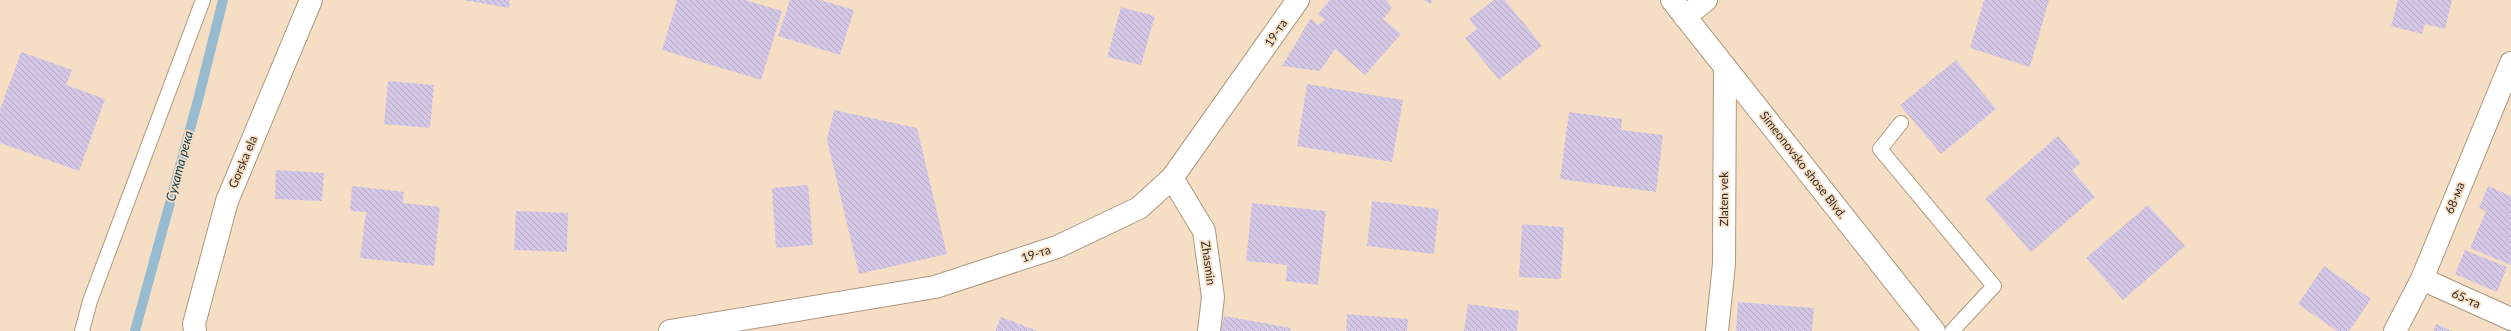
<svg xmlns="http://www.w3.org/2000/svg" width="2511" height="331" font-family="Lato,sans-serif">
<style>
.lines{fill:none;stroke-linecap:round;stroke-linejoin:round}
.stream{stroke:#98bbcf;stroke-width:10}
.building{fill:url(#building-back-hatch)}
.service-casing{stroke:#ae9880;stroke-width:16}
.minor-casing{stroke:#ae9880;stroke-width:24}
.tertiary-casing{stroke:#ae9880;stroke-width:24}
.service{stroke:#fff;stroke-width:14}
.minor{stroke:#fff;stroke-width:22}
.tertiary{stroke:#fff;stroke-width:22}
.labels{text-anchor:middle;stroke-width:3.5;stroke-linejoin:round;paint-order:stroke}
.street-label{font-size:12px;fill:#352b22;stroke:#f6dec4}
.water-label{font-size:13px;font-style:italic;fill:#0c3c52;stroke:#f6dec4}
</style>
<defs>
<pattern id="building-back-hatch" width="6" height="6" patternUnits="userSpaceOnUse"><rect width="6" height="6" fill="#d4c7e5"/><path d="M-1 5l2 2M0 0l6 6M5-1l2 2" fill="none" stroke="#b7abc4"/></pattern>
</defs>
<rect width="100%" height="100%" fill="#f6dec4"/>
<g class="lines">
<!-- stream -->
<polyline class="stream" points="135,331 198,100 223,0"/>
</g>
<!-- building -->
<g class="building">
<polygon points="463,0 510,0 509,8"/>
<polygon points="677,0 745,0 782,11 761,80 662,50"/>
<polygon points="790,0 821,0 854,10 840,55 778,36"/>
<polygon points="1330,0 1386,0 1392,8 1383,19 1401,34 1365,75 1335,49 1320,71 1282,66 1311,18 1318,25 1325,20 1318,14"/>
<polygon points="1424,0 1433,0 1430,4"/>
<polygon points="1494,0 1505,0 1542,46 1499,80 1465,38 1477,29 1469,19"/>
<polygon points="1984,0 2049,0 2030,67 1970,48"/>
<polygon points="2398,0 2452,0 2445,29 2425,24 2422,34 2391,26"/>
<polygon points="1121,7 1155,16 1141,65 1107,57"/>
<polygon points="21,52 72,70 66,85 105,99 79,171 0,143 0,110"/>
<polygon points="1956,60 1996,109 1941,154 1900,105"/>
<polygon points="388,81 434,85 430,128 384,124"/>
<polygon points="1307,84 1403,100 1392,162 1297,146"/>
<polygon points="834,110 917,128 947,254 859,274 827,140"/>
<polygon points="1569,112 1622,119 1621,130 1663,135 1656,192 1560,179"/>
<polygon points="2058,136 2081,163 2072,170 2095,197 2031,252 1985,199"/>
<polygon points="276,170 324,173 322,201 275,199"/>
<polygon points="808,185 813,245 776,248 772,188"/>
<polygon points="352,186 404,192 403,203 440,207 434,266 360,258 366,212 350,211"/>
<polygon points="2488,186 2511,196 2511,265 2470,248 2486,211 2479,208"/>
<polygon points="1372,201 1439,209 1434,254 1367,246"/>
<polygon points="1252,203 1326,211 1318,285 1286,281 1287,265 1246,261"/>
<polygon points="2148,205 2185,246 2123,300 2086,258"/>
<polygon points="516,211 568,213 567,252 514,250"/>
<polygon points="1522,224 1564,227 1561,279 1519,277"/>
<polygon points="2465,250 2507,267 2497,292 2455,274"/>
<polygon points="2324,266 2371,299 2349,331 2337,331 2298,304"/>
<polygon points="1738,302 1814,308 1812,331 1736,331"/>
<polygon points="1468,304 1519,311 1517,331 1464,331"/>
<polygon points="1347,314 1408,319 1407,331 1346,331"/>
<polygon points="1224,316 1291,328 1290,331 1221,331"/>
<polygon points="1001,317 1037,331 995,331"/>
<polygon points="2436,324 2452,331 2433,331"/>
</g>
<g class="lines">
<!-- service casing -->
<g class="service-casing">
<g id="service">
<polyline points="1901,123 1880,149 1994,286 1952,331"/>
<polyline points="82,331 90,301 203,0"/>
</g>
</g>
<!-- minor casing -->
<g class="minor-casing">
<g id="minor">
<polyline points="1685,17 1706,0"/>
<polyline points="1172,178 1204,231 1213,297 1209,331"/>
<polyline points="2422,279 2511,319"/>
<polyline points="195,331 194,324 227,201 311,0"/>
<polyline points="670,331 935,287 1057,247 1139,208 1172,178 1298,0"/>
<polyline points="1717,331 1724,264 1725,67"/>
<polyline points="2395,331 2422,279 2511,63"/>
</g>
</g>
<!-- tertiary casing -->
<g class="tertiary-casing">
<polyline id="tertiary" points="1672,0 1934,331"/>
</g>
<!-- service -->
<use href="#service" class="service"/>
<!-- minor -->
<use href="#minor" class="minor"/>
<!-- tertiary -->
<use href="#tertiary" class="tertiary"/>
</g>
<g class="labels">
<!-- street labels -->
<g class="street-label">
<text transform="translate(1276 33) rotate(-56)" y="4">19-та</text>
<text transform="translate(243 162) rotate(-67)" y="4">Gorska ela</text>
<text transform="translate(1803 165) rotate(52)" y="4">Simeonovsko shose Blvd.</text>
<text transform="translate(2455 198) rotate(-68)" y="4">68-ма</text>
<text transform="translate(1724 199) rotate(-90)" y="4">Zlaten vek</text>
<text transform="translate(1036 254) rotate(-18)" y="4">19-та</text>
<text transform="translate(1208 263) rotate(82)" y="4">Zhasmin</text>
<text transform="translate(2466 299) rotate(24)" y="4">65-та</text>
</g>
<!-- water labels -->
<g class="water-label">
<text transform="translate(179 166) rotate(-75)" y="5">Сухата река</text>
</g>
</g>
</svg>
